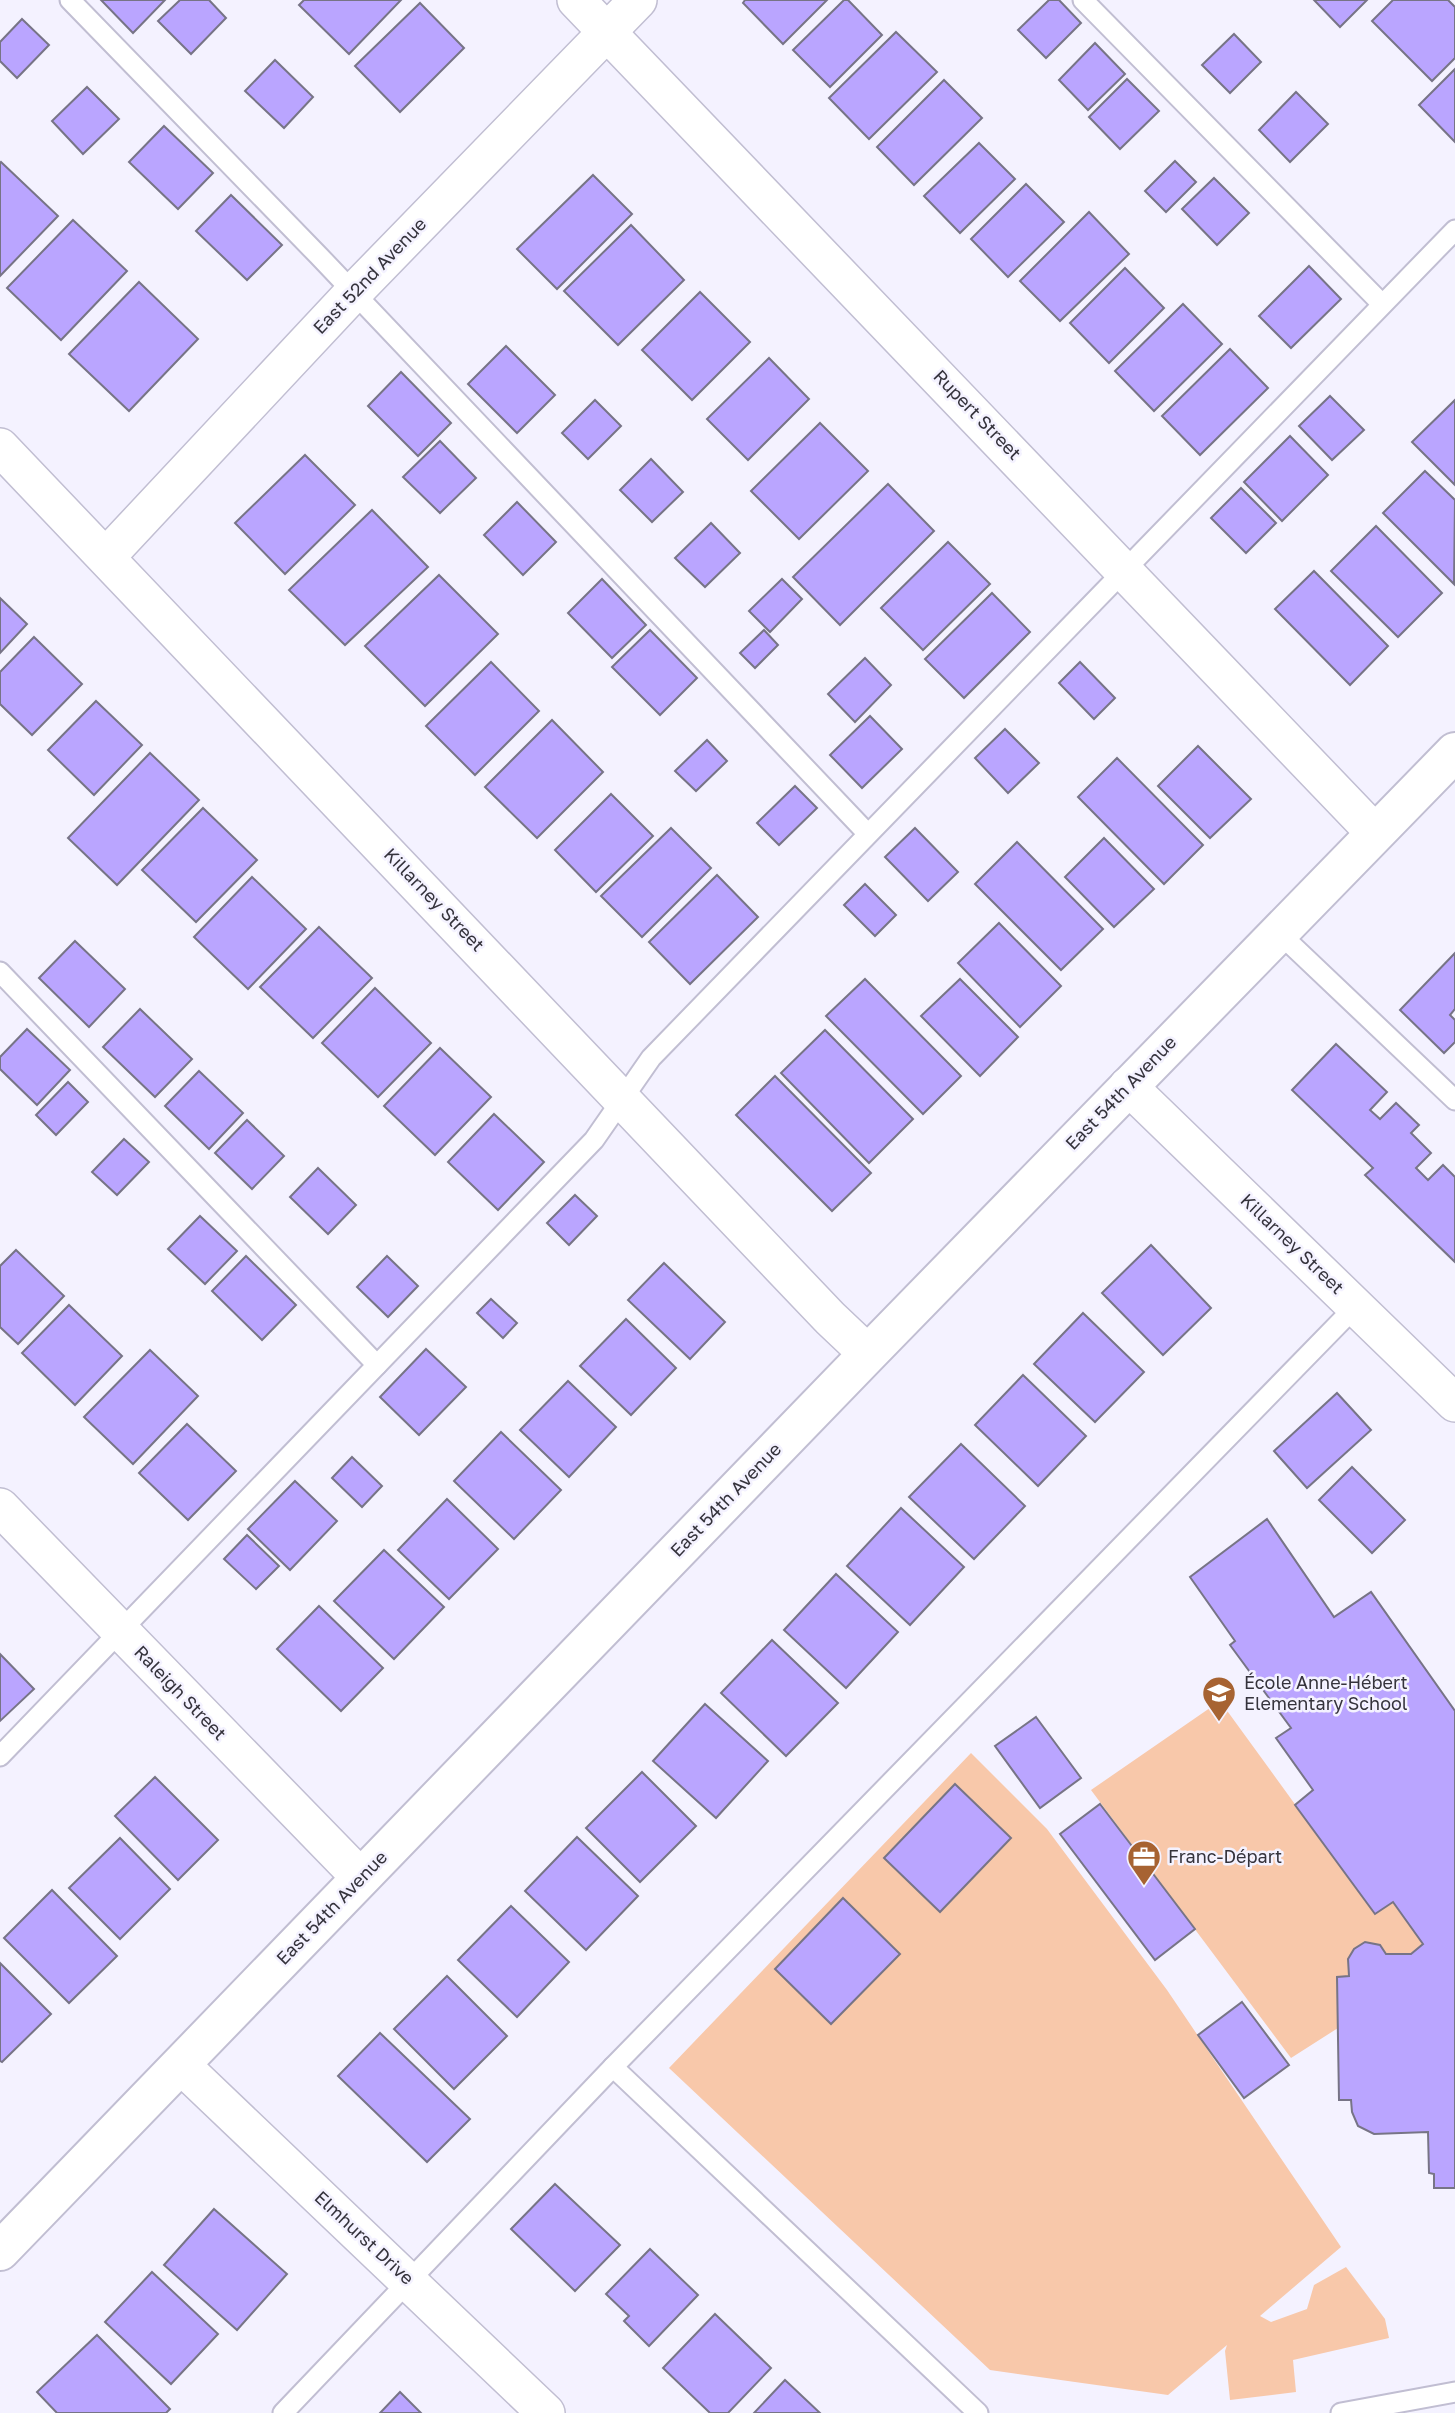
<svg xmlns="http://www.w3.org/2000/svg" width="1455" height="2413" font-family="'Golos Text',sans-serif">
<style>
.green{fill:#f8c8aa}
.building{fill:#baa5ff;stroke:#777486;stroke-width:2}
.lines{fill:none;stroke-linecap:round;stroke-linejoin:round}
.service-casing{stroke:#c1bed2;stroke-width:23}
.minor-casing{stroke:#c1bed2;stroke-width:40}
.tertiary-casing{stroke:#c1bed2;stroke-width:42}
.service{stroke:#fff;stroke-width:19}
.minor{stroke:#fff;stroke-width:37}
.tertiary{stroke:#fff;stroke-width:38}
.labels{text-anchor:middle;stroke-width:5;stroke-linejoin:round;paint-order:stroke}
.street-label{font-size:18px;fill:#35333c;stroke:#f4f2ff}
.poi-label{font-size:18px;fill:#35333c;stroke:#f4f2ff;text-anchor:start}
</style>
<rect width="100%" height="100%" fill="#f4f2ff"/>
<!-- green -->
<g class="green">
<path d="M1220,1701L1374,1913L1393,1902L1423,1944L1411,1954H1386L1380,1945L1366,1942C1350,1951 1348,1958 1349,1976L1337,1977L1338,2028L1291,2058L1091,1790Z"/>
<polygon points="971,1753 1047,1829 1167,1990 1341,2247 1260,2316 1271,2322 1307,2309 1314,2285 1346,2267 1385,2319 1389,2338 1293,2360 1296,2392 1230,2400 1225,2351 1227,2345 1168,2395 990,2370 669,2068"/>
</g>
<!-- building -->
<g class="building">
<polygon points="101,0 165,0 133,33"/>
<polygon points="180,0 209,0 226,18 191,54 158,21"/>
<polygon points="304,0 401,0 349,54 299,5"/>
<polygon points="745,0 827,0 783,44 743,3"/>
<polygon points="844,0 848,0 882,35 830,87 793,50"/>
<polygon points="1049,0 1059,0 1081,23 1046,58 1018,30"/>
<polygon points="1314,0 1367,0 1340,27"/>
<polygon points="1393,0 1448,0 1455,7 1455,58 1432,81 1372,21"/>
<polygon points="420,3 464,48 400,112 355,66"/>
<polygon points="22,19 49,45 17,78 0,61 0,42"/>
<polygon points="896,32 937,72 869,139 829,98"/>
<polygon points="1234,34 1261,62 1230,93 1202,65"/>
<polygon points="1095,43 1125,74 1088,110 1059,80"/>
<polygon points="275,60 313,97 284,128 245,91"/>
<polygon points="1455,69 1455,142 1419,105"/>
<polygon points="1127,79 1159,111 1120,149 1089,117"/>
<polygon points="944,80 982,118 914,185 877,147"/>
<polygon points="87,87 119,119 83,154 52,121"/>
<polygon points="1296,92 1328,124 1290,162 1259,130"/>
<polygon points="164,126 213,173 178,209 129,162"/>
<polygon points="979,143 1015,179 960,233 924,196"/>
<polygon points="1175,161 1196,182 1166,212 1145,191"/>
<polygon points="1,162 58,216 0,276 0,163"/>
<polygon points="593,175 632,214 557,289 517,249"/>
<polygon points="1214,178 1249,213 1217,245 1182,209"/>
<polygon points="1026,184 1064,222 1008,277 971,239"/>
<polygon points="231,195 282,245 247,280 196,231"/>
<polygon points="1089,212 1129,254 1060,321 1020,281"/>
<polygon points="73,220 127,271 61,340 7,288"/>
<polygon points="631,225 684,280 618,345 564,291"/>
<polygon points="1309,266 1341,299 1291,348 1259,316"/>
<polygon points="1125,268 1164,308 1109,363 1070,323"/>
<polygon points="139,282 198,339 129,411 69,354"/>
<polygon points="700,292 750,342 692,400 642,350"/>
<polygon points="1183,304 1222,344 1154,411 1115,371"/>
<polygon points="506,346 555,395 517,433 468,384"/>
<polygon points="1230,349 1268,388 1200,455 1162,416"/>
<polygon points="769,358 809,399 748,460 707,419"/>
<polygon points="401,372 451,423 418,456 368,406"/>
<polygon points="1330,396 1364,430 1332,460 1299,426"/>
<polygon points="595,400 621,426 588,459 562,433"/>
<polygon points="1455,400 1455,485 1412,442"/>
<polygon points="820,423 868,471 799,539 751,491"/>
<polygon points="1290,436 1328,475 1282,521 1244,482"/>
<polygon points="440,441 476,478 440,513 403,477"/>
<polygon points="305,455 355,505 285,574 235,523"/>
<polygon points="651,459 683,492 652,522 620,490"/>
<polygon points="1425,471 1455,500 1454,584 1383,513"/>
<polygon points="888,484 934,531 840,625 793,577"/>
<polygon points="1241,488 1276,523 1246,553 1211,518"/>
<polygon points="517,502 556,542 523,575 484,535"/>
<polygon points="372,510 428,567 345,645 289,590"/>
<polygon points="711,523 740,553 705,587 675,558"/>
<polygon points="1376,526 1442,593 1398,637 1331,571"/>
<polygon points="948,542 990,584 923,650 881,608"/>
<polygon points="1314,571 1388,646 1350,685 1275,609"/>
<polygon points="439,575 498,634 425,706 365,646"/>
<polygon points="602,579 646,625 612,658 568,613"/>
<polygon points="782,579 802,599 770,632 749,611"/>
<polygon points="992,593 1030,632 964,698 925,659"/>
<polygon points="0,598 27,624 0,653"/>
<polygon points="650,630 697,678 660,715 612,667"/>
<polygon points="764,630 778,645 755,668 740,653"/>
<polygon points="34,637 82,684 32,735 0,704 0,672"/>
<polygon points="865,658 891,685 855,722 828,694"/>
<polygon points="491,662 539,711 475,775 426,726"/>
<polygon points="1080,662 1115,698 1094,719 1059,683"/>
<polygon points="96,701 142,745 94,795 48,750"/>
<polygon points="870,716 902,749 862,788 830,755"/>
<polygon points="552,720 603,772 537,838 485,787"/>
<polygon points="1005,729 1039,763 1008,793 975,758"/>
<polygon points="707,740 727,761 696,791 675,771"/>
<polygon points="1198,746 1251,799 1210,838 1158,786"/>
<polygon points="150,753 199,800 117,885 68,838"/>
<polygon points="1117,758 1203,845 1164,884 1078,797"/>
<polygon points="795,786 817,808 779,845 757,823"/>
<polygon points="611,794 653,836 596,892 555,850"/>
<polygon points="203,808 257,860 196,922 142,870"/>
<polygon points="671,828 711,868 642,937 601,896"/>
<polygon points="915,828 958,872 928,901 885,857"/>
<polygon points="1104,838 1154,889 1114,927 1065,877"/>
<polygon points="1017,842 1103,929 1061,970 975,884"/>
<polygon points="717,875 758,917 690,984 649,942"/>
<polygon points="252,877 306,929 248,989 194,937"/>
<polygon points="865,884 896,915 875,936 844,905"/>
<polygon points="999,923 1061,986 1020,1027 958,963"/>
<polygon points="319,927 372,978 313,1038 260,987"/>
<polygon points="75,941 125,989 89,1027 39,978"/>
<polygon points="1455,953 1455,1009 1450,1015 1455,1020 1455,1042 1444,1053 1400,1010"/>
<polygon points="865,979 961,1076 923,1114 826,1016"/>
<polygon points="960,979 1018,1037 980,1076 921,1016"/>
<polygon points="375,988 431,1043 378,1097 322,1043"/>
<polygon points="140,1009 192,1059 155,1097 103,1047"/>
<polygon points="27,1029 70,1070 37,1105 0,1069 0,1057"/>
<polygon points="825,1030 913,1119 869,1163 781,1073"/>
<polygon points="1336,1044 1387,1092 1370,1110 1380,1119 1396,1103 1419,1125 1411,1133 1431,1153 1416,1168 1428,1180 1443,1165 1455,1177 1455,1262 1365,1175 1373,1168 1292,1090"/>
<polygon points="440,1048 491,1097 435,1155 384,1106"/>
<polygon points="199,1071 243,1113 209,1149 165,1106"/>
<polygon points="775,1076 871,1173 832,1211 736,1115"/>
<polygon points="68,1082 88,1102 56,1135 36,1115"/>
<polygon points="494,1114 544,1162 498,1210 448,1162"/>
<polygon points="247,1120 284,1156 252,1189 215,1153"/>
<polygon points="124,1139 149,1162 117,1195 92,1172"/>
<polygon points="318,1168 356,1205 328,1234 290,1197"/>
<polygon points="575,1195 597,1216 569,1245 547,1223"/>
<polygon points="200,1216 237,1251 205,1284 168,1249"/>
<polygon points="1151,1245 1211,1308 1163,1355 1102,1293"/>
<polygon points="16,1250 64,1296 18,1344 0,1327 0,1266"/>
<polygon points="246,1256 296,1305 262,1340 212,1291"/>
<polygon points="387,1256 418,1286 388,1317 357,1287"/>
<polygon points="664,1263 725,1322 690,1359 628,1300"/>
<polygon points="491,1299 517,1323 503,1338 477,1313"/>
<polygon points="69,1305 122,1356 75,1405 22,1353"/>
<polygon points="1083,1313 1144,1372 1095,1422 1034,1364"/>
<polygon points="626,1319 676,1368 631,1415 580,1366"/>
<polygon points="426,1349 466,1387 419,1435 380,1397"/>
<polygon points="150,1350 198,1396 133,1464 84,1417"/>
<polygon points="1023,1375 1086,1436 1038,1486 975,1425"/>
<polygon points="568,1381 616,1427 569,1477 520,1430"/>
<polygon points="1337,1393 1371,1430 1307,1488 1274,1451"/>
<polygon points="187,1424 236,1471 188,1520 139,1473"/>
<polygon points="501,1432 561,1490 514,1539 454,1481"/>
<polygon points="961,1444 1025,1506 974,1559 909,1497"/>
<polygon points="352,1457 382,1486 362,1507 332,1478"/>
<polygon points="1352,1467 1405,1520 1372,1553 1319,1500"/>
<polygon points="295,1481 337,1521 290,1570 248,1529"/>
<polygon points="447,1499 498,1549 449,1599 398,1550"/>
<polygon points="901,1508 964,1567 910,1625 847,1566"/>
<polygon points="1267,1519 1334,1617 1371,1592 1455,1711 1455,2188 1434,2188 1434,2174 1429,2173 1428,2132 1374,2134 1358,2126 1352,2112 1351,2100 1339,2100 1337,1977 1349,1976 1348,1959 1354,1949 1365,1942 1380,1945 1386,1954 1411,1954 1423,1944 1393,1902 1375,1914 1295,1805 1313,1790 1276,1738 1291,1728 1230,1645 1235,1641 1190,1577"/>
<polygon points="247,1535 279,1566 256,1589 224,1559"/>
<polygon points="384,1550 444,1607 394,1659 334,1601"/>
<polygon points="836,1574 898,1632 846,1688 784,1630"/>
<polygon points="319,1606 383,1668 341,1711 277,1649"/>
<polygon points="772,1640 838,1703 786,1756 721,1693"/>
<polygon points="0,1654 34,1689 0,1721"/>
<polygon points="705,1704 768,1761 716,1818 653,1761"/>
<polygon points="1036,1717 1081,1778 1040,1808 995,1746"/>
<polygon points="642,1772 696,1826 640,1882 586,1828"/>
<polygon points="155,1777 218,1840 178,1880 115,1816"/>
<polygon points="955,1784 1011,1838 940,1912 884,1858"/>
<polygon points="1100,1804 1195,1929 1155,1960 1060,1834"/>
<polygon points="577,1837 638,1896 586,1950 525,1891"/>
<polygon points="120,1838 170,1889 120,1939 69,1888"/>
<polygon points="52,1890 117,1956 69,2003 4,1938"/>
<polygon points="843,1898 900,1954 831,2024 775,1969"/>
<polygon points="511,1906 569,1962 517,2017 458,1960"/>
<polygon points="0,1963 51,2014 2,2062 0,2061"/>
<polygon points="447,1976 507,2036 454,2089 394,2029"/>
<polygon points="1242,2002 1289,2065 1244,2098 1198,2035"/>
<polygon points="380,2033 470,2119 427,2162 338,2076"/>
<polygon points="555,2184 620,2245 575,2291 511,2229"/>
<polygon points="214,2209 287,2274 237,2330 164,2265"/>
<polygon points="650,2249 698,2295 649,2346 624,2321 629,2316 606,2294"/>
<polygon points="152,2272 218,2334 171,2384 105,2322"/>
<polygon points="715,2314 771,2368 728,2413 710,2413 663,2368"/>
<polygon points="97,2335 170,2409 166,2413 57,2413 37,2392"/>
<polygon points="785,2380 820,2413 754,2413"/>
<polygon points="400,2392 421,2413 380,2413"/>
</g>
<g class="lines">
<!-- service casing -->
<g class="service-casing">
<g id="service">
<polyline points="70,0 318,255 867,833"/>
<polyline points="1083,0 1382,304"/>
<polyline points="1278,932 1455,1100"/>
<polyline points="0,972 377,1365"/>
<polyline points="0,1756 594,1140 651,1058 1455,230"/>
<polyline points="613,2067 978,2413"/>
<polyline points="283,2413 613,2067 1356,1306"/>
<polyline points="1341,2413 1455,2392"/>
</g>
</g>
<!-- minor casing -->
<g class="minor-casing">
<g id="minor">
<polyline points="576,0 1375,833"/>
<polyline points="0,447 830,1318 868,1354"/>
<polyline points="106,557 353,293 638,0"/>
<polyline points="1128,1086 1455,1403"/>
<polyline points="0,1507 361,1878"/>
<polyline points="181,2065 546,2413"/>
</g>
</g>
<!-- tertiary casing -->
<g class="tertiary-casing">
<polyline id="tertiary" points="0,2251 868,1354 1455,752"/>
</g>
<!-- service -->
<use href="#service" class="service"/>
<!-- minor -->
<use href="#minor" class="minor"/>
<!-- tertiary -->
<use href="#tertiary" class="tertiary"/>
</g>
<!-- icons -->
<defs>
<g id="school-pin" transform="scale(1.75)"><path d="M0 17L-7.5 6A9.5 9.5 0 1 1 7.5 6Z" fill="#a76332" stroke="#f4f2ff"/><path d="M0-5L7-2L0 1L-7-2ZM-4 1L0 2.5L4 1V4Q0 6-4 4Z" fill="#fff"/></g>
<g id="office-pin" transform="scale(1.75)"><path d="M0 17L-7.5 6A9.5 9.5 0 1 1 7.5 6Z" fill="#a76332" stroke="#f4f2ff"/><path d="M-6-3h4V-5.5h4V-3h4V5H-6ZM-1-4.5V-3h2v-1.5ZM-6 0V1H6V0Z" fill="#fff"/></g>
</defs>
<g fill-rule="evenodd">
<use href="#school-pin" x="1219" y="1693"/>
<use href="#office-pin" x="1144" y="1857"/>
</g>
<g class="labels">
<!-- street labels -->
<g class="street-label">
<text transform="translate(370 276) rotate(-46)" y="6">East 52nd Avenue</text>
<text transform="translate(977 415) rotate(46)" y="6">Rupert Street</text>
<text transform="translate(434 900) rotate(46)" y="6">Killarney Street</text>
<text transform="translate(1121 1093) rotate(-46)" y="6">East 54th Avenue</text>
<text transform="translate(1292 1244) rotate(44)" y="6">Killarney Street</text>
<text transform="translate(726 1500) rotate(-46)" y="6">East 54th Avenue</text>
<text transform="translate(180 1693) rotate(46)" y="6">Raleigh Street</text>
<text transform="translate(332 1908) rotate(-46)" y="6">East 54th Avenue</text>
<text transform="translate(364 2238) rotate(43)" y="6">Elmhurst Drive</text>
</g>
<!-- poi labels -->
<g class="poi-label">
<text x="1244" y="1689">École Anne-Hébert<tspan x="1244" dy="21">Elementary School</tspan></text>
<text x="1168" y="1863">Franc-Départ</text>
</g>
</g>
</svg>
